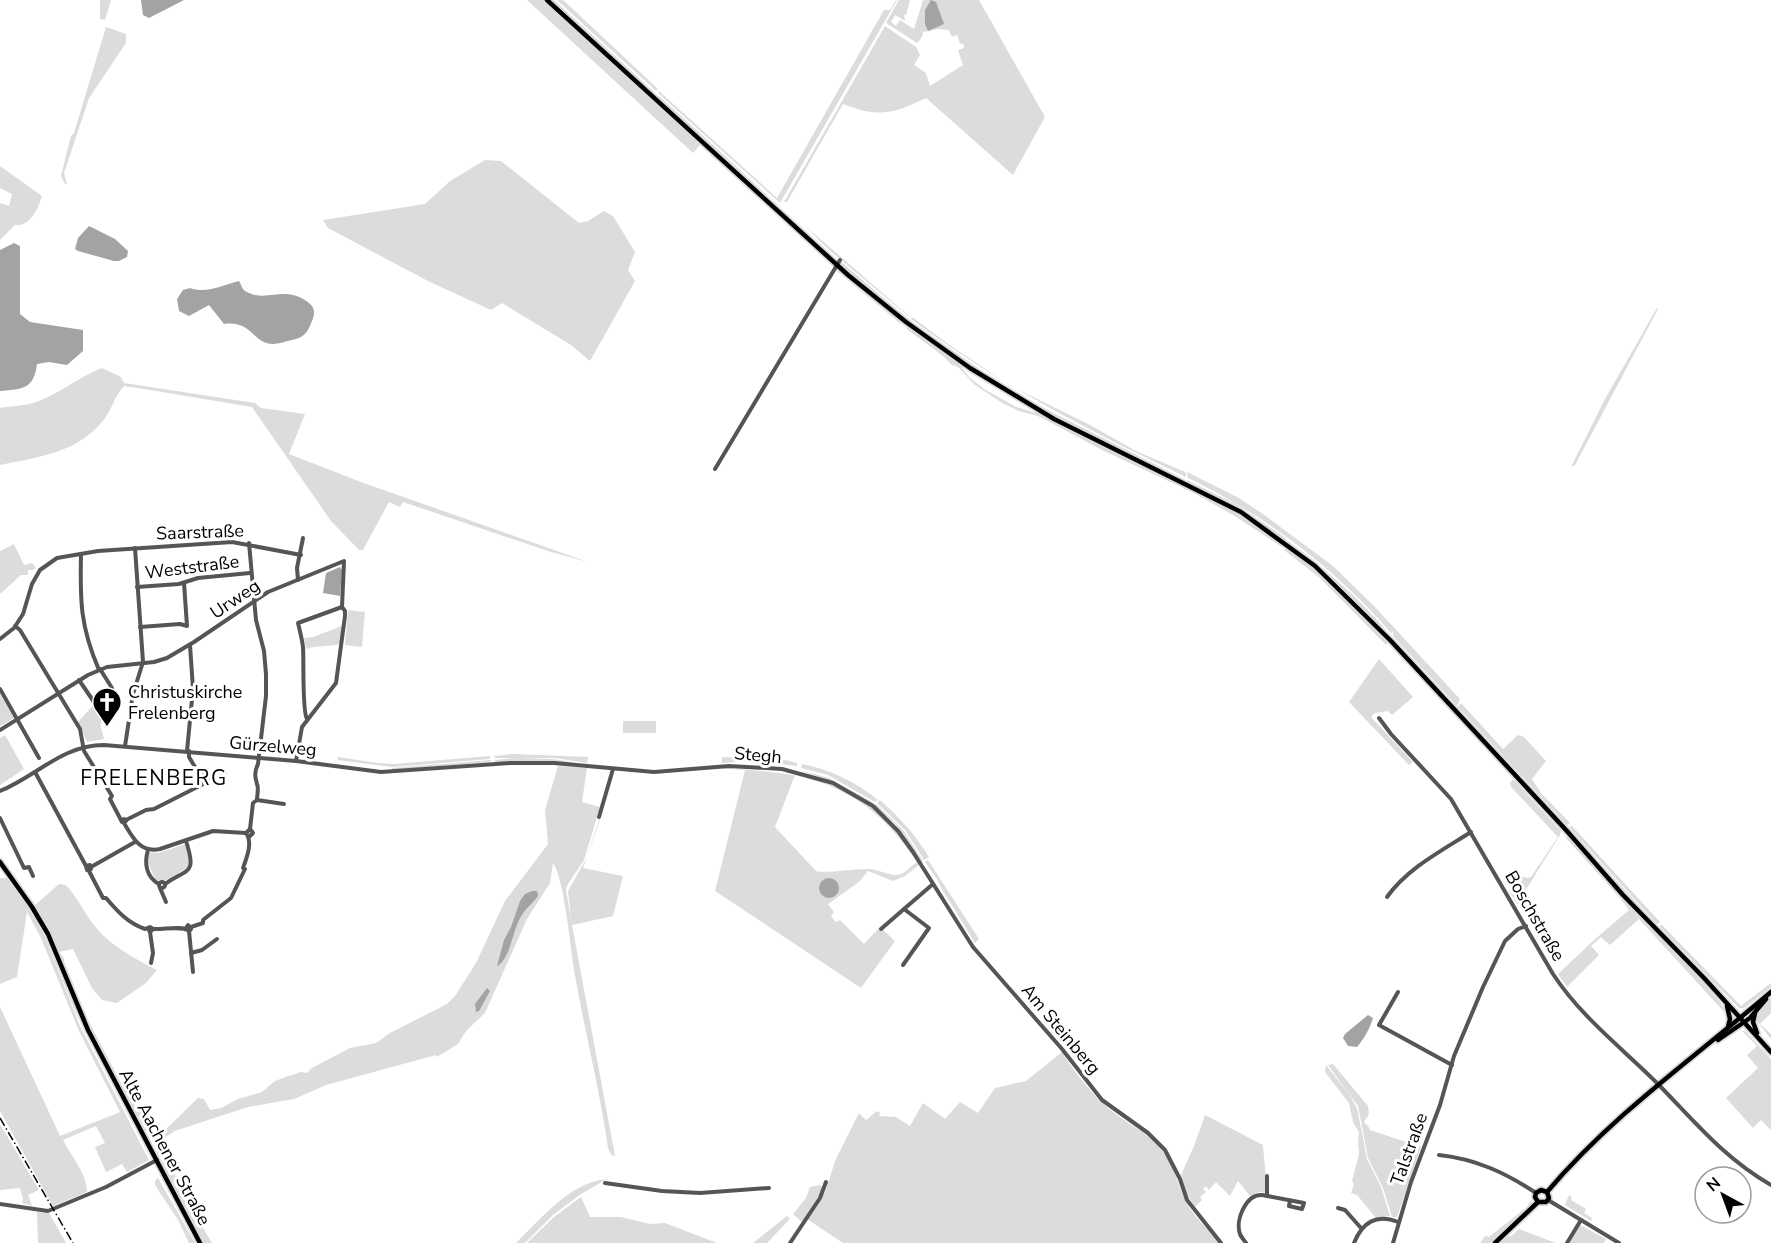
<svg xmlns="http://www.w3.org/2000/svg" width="1771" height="1243" font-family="'Nunito Sans',sans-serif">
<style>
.green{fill:#dcdcdc;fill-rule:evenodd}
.water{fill:#a3a3a3}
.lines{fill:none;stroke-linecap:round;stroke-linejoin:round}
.major-casing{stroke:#dbdbdb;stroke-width:8}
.minor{stroke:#555;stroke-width:4}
.major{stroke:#000;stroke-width:4.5}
.rail{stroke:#000;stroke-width:1.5;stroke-dasharray:9 3 1.5 3;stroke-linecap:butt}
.labels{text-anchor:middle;stroke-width:6;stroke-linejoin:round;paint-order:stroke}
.street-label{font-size:18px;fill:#000;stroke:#fff}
.poi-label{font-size:18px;fill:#000;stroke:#fff;text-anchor:start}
.quarter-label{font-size:21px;letter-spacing:1.5px;fill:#000;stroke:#fff}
</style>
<rect width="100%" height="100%" fill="#fff"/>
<!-- green -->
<g class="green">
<polygon points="100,0 111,0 105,20 100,19"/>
<polygon points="527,0 545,0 701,144 693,153"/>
<polygon points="552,0 554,0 654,92 651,91"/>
<polygon points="557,0 563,0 576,12 658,89 656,91"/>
<polygon points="896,0 897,0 780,203 658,93 659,91 777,198 884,10 890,10"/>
<path d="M899,0H910L906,15H904L905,21L895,15L891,22L896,26L900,20L914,29L923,0H979L1045,117L1013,175L926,98C893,114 879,118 843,104L787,202H784L885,26L916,47L920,55L914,65L926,73L930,86L963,65L958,50L964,48L963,43L960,44L957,35L952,37L949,30L938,29L923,32L922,37L917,43L886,23Z"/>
<polygon points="106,27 126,34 126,43 89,98 64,173 67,184 65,184 61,176 71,136 74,133"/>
<polygon points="659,96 779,205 658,98"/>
<polygon points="485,160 501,161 579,223 588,221 604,211 613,216 635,252 628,270 635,281 590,361 571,345 502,303 491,310 428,281 328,228 323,220 425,204 450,181"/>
<path d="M0,166L42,196C38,209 30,227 15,225L0,240V203L9,206L12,194L0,188Z"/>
<polygon points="804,225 909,316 908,316 827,248"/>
<polygon points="840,261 907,318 904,318 838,263"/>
<polygon points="838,268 900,320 901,324 836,270"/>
<polygon points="1657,308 1658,309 1575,465 1571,467 1605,399"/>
<path d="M912,317L951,346L1011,386L1090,425L1136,451L1183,471L1186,473V477C1087,430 1000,385 911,319Z"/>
<path d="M911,321L985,373L1036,404L1184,479C1165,475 1144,461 1126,452C1050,416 980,373 912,324Z"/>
<polygon points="908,326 958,363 969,377 984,389 1016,407 1043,415 1233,510 1282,544 1282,547 1233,515 1194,493 1104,451 1038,416 1019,411 1004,404 975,385 958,367 952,365 943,356 908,330 906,328"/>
<path d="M102,368L121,377L124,383L255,403L261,408L305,414L289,454L361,482L588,562L551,552L403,502L400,507L389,502L363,550H359L331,521L252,407L138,388L124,386C115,395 112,409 105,418C79,453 39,457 0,465V408C11,406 23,406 33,403C57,396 78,377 102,368Z"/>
<path d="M1187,472L1239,498L1263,514L1333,566L1375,607L1460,699L1457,706L1393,636V631L1391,633C1335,568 1265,515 1188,478Z"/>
<polygon points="1187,480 1236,504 1287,539 1285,541 1240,510 1187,481"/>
<path d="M1288,541C1324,568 1361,599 1389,634L1388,635L1330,577L1287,542Z"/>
<polygon points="14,544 24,565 32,563 36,568 33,570 28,570 28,575 21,575 0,594 0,551"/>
<polygon points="1286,548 1334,586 1388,642 1386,645 1320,578 1284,550"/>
<polygon points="348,610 365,612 362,647 345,645"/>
<path d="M342,626L340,644C328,647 317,645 306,649L304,638L313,637Z"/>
<polygon points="1379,659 1413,697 1392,715 1388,711 1375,713 1371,717 1413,762 1409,765 1349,702"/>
<polygon points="0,694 14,718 0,726"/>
<path d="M95,703L104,716C97,725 103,730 104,739L87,742L78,722Z"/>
<polygon points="1461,703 1503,749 1518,735 1524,737 1546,761 1532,779 1541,793 1570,823 1567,825 1458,707"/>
<rect x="623" y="721" width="33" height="12"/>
<polygon points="5,735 24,769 0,785 0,738"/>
<polygon points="514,754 588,757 587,763 555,758 495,758 494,756"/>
<polygon points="490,756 490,759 392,767 338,760 338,757 377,763 394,764"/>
<polygon points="722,757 785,760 797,763 797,766 751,761 722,763"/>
<polygon points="514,758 553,759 578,763 496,762 494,760"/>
<polygon points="491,760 490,762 392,770 392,768"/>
<path d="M802,764C829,769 856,782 878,800L875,802L828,775L801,768Z"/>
<path d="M558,766L587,768L582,802L600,807L584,860L568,884L566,890L571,919L568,891L586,859L600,817H601L583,868L623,876L613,916L572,925L615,1156L611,1155L608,1148C600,1090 585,1033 575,975C571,952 564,877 553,863L550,883L527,919L485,1013L466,1031L458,1044L437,1057L436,1055L326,1085L294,1099L248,1107L190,1126L175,1131L163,1139L161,1142L163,1154L159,1157L151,1137L141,1126L120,1088L124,1084L157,1135L163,1132L198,1098L204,1099L210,1110L221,1108L238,1099L262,1092L275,1081L283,1078L301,1072L307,1073L312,1068L350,1048L376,1043L390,1033L447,1004L455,996L476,963L505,901L548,844L545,810Z"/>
<path d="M717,767C810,775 868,777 919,865L905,876L893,881L868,871L859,882L828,904L834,912L831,916L836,922L840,920L864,944L880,927L895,941L861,988L715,891L745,770L716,768ZM795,775C853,789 884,814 917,862C911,866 904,875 897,875C887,875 878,869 868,869C856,868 824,874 816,871L775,827Z"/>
<polygon points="799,770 829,778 874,803 872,804 841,785"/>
<polygon points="1513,779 1561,831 1560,835 1517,904 1509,891 1519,875 1527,878 1531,877 1558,837 1511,787 1510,783"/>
<path d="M880,800C900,818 915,834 929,857L924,860L905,830L877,803Z"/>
<polygon points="876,804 903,830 923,861 921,862 896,825 875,806"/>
<polygon points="1571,825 1660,922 1657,924 1570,828"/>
<polygon points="1570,830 1655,923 1625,894"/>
<polygon points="1565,837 1568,838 1682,959 1720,1002 1727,1015 1639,919 1610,945 1601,937 1591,946 1599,955 1567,987 1558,974 1594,940 1629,910 1620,898"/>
<path d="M186,844L190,857L188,867L167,880H156C151,870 146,863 149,852L158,853Z"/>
<polygon points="928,860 979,939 975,943 943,891 937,879 925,862"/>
<path d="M0,878H7L34,913L44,930L75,1008L115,1088L75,1011L43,931L30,911L43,932L80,1026L149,1160L127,1172L122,1164L106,1172L95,1147L105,1143L96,1126L63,1140C71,1156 87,1173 87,1192L53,1206L0,1111V1007L60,1136L120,1112L79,1031L41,938L27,912L17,977L0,984Z"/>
<path d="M59,884L66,885C79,899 86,917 99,931C112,946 139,961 157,970L146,983L117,1003L102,1000L92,988L73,949L59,952L64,958V962L80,1005L121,1083L119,1086L82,1014L52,938L34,906Z"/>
<polygon points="1661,924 1741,1006 1771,983 1771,987 1744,1008 1739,1008 1660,927"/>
<polygon points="1771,997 1771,1013 1760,1024 1771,1034 1771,1039 1755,1019 1763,1004"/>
<polygon points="1742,1031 1745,1031 1771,1059 1771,1130 1761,1120 1753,1128 1726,1098 1758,1068 1747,1055 1757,1046"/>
<path d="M1062,1052C1073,1070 1095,1099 1112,1111C1127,1124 1146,1131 1159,1147C1173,1162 1177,1182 1185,1200C1193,1216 1209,1230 1220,1243H843L807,1219L826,1190L835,1161L859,1113L866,1120L877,1111L880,1113L879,1116L896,1117L910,1126L923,1103L945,1119L960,1102L978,1113L995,1088L1026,1081Z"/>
<polygon points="1333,1064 1368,1106 1369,1114 1364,1122 1368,1126 1370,1130 1421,1147 1397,1217 1392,1217 1383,1188 1368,1158 1358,1106 1328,1065"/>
<polygon points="1326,1065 1349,1094 1357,1108 1367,1159 1381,1187 1390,1216 1376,1218 1357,1195 1351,1193 1354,1184 1352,1181 1359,1154 1358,1141 1359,1132 1353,1122 1349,1103 1325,1072"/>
<polygon points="1205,1115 1263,1145 1267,1193 1259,1192 1250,1196 1238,1181 1230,1196 1216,1182 1209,1190 1206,1186 1203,1189 1206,1192 1200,1197 1202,1200 1195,1207 1186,1193 1181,1175 1194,1146"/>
<polygon points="0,1124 39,1190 28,1195 32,1206 22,1203 23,1199 20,1188 0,1190"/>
<path d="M164,1158C183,1185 195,1215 212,1243H203L160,1160Z"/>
<polygon points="158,1178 195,1243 189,1243 178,1220 155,1185 155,1181"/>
<path d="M607,1179L581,1194L553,1215L525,1243H516C541,1219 570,1182 607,1179Z"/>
<polygon points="820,1185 823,1189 802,1222 793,1214 806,1198 810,1187"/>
<polygon points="1569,1195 1572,1197 1571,1200 1586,1209 1584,1213 1592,1218 1591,1221 1565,1205"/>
<polygon points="581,1197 590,1217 621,1217 650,1224 665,1223 717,1243 527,1243 554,1217"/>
<polygon points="1531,1200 1532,1203 1490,1243 1480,1243 1485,1236 1489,1237 1527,1207"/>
<polygon points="37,1212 49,1213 66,1243 38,1243"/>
<polygon points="787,1216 790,1219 767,1243 753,1243"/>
<polygon points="1580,1225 1606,1239 1604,1243 1569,1243"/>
<polygon points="1519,1229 1556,1243 1500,1243 1508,1235 1510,1237"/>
</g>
<!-- water -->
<g class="water">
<polygon points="141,0 184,0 149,18 143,15"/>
<polygon points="931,0 936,2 944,24 928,31 925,24 925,10"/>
<polygon points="89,226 115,239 128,251 127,257 119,261 114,261 78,251 75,249 78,238"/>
<path d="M14,243L20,246V314L30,322L83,330V351L67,365L49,362L37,364C34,389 23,389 0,391V250Z"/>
<path d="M239,281C242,286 242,290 247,292C268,303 285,284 309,303C318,310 313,319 309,328C305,336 300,338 292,340C286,341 279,344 273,344C253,344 252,320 224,324L209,305L189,316L179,311L177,299L183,290L190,288C207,294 222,285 239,281Z"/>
<polygon points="340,567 342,571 340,596 323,593 326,573"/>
<circle cx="829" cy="888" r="10"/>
<path d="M532,891H537L538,896C533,903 526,908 522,915C512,929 511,959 497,966L504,940L511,927L520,901L525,894Z"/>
<polygon points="487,988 490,991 479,1011 476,1012 475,1004"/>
<path d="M1368,1015L1373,1018C1370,1028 1364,1039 1357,1047L1348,1046L1343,1038L1345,1034Z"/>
</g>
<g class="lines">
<!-- major casing -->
<g class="major-casing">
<g id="major">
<polyline points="547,0 848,275 906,322 970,368 1054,419 1241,512 1315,566 1391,641 1566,830 1623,895 1704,978 1771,1052"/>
<polyline points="0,862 32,907 48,934 88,1030 200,1243"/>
<polyline points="1727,1006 1730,1019 1728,1027"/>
<polyline points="1755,1013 1753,1022 1757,1033"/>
<polyline points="1718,1040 1750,1018 1766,999"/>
<path d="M1547,1192C1612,1115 1695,1057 1771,992"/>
<polyline points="1538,1202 1535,1197 1536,1193 1541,1190 1547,1192"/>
<polyline points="1538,1202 1546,1202 1549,1198 1547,1192"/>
<polyline points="1495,1243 1538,1202"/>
</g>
</g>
<!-- minor -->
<g class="minor">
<polyline points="715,469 840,260"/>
<path d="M249,543L256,620L264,651L266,674V696L258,764C254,772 255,777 257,784C259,788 257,795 257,800L253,803L250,829"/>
<path d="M81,554C80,600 80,626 99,670"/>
<polyline points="298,580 297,568 303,538"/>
<polyline points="137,587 179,584 198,578 250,573"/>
<polyline points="15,626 20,630 80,729 84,751 112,796 110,799 122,822 126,821 124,819 122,820"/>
<polyline points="140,627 180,624 187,626 184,583"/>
<polyline points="0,639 14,628 23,614 32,584 40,570 57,558 98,551 232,542 301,555"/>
<polyline points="100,669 112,688"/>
<polyline points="79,680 94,702"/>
<polyline points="0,689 39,758"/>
<path d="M1379,718L1391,734L1451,799L1553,974C1581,1017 1622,1048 1658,1084C1694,1121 1725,1159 1771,1185"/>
<path d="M307,719C302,712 304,660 303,647C302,639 300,631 298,623L342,607"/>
<polyline points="0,730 88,675 107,667 154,662 167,658 194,642 268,592 344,561 342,607 345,611 345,616 336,683 302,727 296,761"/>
<polyline points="125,746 133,694 143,662 135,548"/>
<polyline points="187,751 193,689 190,645"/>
<polyline points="189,751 189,757 195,767 199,769 206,782"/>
<polyline points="35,772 86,866 90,865 91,869 87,870 86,866"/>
<path d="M0,791C37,776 62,745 104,745L296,761L381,772L511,763H554L654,772L729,766L782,769L833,783L873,806L898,831L913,852L973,947L1062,1049L1102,1100L1148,1133L1165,1150L1180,1179L1187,1200L1221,1243"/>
<polyline points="257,800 284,804"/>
<polyline points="599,817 613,769"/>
<polyline points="0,818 24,868 29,867 33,876"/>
<polyline points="126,820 146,810 154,809 225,773"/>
<path d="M124,823C133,838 140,853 160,849L213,831L246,833"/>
<path d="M148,850C144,863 146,877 159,884"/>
<polyline points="91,867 135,842"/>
<path d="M89,871L103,898H106C118,912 128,923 145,929L150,927L153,929L150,932L148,929"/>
<circle cx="162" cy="885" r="3"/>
<path d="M165,884C188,868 197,875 186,841"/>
<polyline points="160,888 166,902"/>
<path d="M1387,897C1408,868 1441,851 1471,832"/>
<path d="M191,927L203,923V920L231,898L245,869L243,868C247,857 253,842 246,833L250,829L253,833L249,837"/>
<path d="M153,929C163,930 182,925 189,931L191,929L188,925L186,928"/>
<polyline points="881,929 904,909"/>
<polyline points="189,931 193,972"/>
<polyline points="150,932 153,953 151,963"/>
<polyline points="191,953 202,950 217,939"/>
<polyline points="903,965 929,928 904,909 933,884"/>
<polyline points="1398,992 1379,1025 1452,1065"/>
<path d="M1439,1155C1476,1159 1506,1173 1536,1193"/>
<polyline points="605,1183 662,1191 700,1193 769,1188"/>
<polyline points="1267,1195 1267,1176"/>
<polyline points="1548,1200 1619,1243"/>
<polyline points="0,1204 48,1211 106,1187 157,1160"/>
<polyline points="1338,1208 1345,1210 1361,1228"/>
<polyline points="790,1243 820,1198 826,1182"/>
<path d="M1246,1243C1245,1241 1241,1237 1240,1234C1235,1220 1246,1194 1262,1195L1304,1203L1302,1209L1289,1206L1290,1200"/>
<path d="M1354,1243C1362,1223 1376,1213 1398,1222"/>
<polyline points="1393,1243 1411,1182 1440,1105 1454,1056 1483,987 1505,941 1518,929 1526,926"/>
<polyline points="1567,1243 1581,1220"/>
</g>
<!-- major -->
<use href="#major" class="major"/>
<!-- rail -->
<polyline class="rail" points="0,1118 73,1243"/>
</g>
<!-- icons -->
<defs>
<g id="church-pin" transform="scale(1.5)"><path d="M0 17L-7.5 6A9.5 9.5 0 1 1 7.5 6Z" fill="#000" stroke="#fff"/><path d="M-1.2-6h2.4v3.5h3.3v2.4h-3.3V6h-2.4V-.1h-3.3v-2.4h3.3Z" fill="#fff"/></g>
</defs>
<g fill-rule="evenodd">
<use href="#church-pin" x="107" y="702"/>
</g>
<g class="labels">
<!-- street labels -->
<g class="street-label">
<text transform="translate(200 532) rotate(-2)" y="6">Saarstraße</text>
<text transform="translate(192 567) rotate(-7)" y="6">Weststraße</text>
<text transform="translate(235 599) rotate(-34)" y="6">Urweg</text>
<text transform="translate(273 746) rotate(5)" y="6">Gürzelweg</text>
<text transform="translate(758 755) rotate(5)" y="6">Stegh</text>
<text transform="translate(1535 916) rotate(60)" y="6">Boschstraße</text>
<text transform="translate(1061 1029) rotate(50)" y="6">Am Steinberg</text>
<text transform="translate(165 1147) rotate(62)" y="6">Alte Aachener Straße</text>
<text transform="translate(1409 1149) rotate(-70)" y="6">Talstraße</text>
</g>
<!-- poi labels -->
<g class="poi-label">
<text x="128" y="698">Christuskirche<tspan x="128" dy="21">Frelenberg</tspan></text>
</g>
<!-- quarter labels -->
<g class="quarter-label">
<text x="154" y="785">FRELENBERG</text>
</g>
</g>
<!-- north arrow -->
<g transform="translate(1723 1195) rotate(319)"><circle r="28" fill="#ffffff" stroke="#999999" stroke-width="1.5"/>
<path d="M0-4.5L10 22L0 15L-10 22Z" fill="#000000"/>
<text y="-9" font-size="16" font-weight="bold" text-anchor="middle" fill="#000000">N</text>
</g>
</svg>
